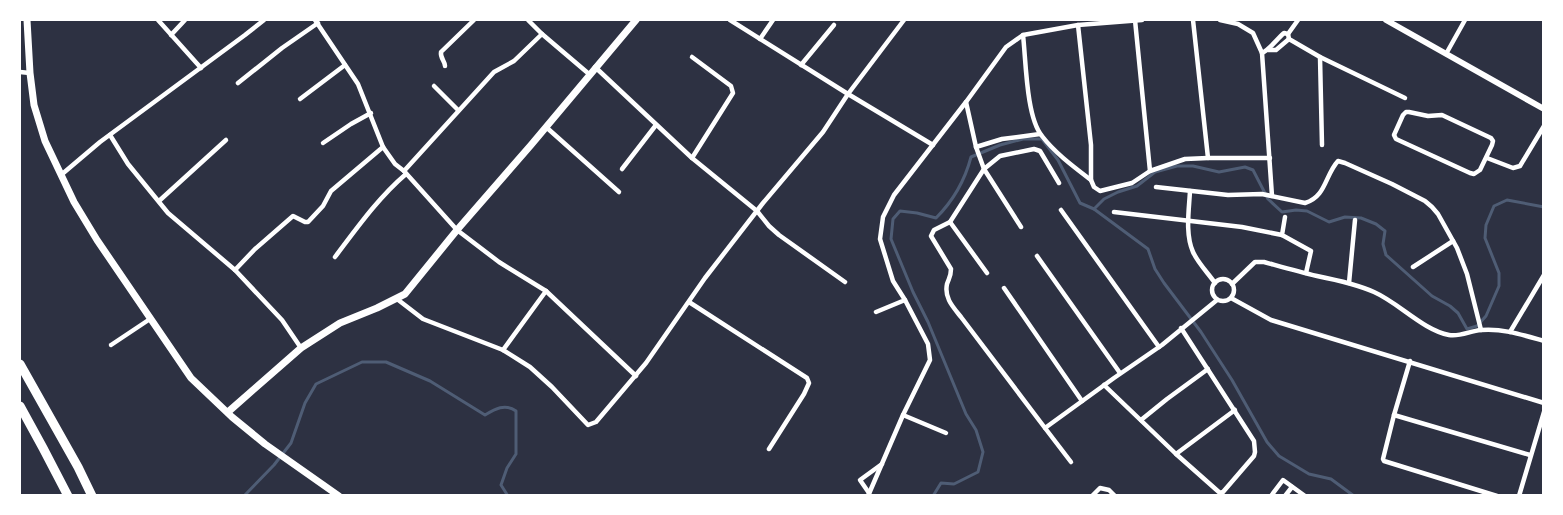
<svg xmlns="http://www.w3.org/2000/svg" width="1563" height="515" font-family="'Alegreya Sans',sans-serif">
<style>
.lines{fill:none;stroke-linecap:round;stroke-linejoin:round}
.stream{stroke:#4f5d75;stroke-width:3}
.minor{stroke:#fff;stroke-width:4.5}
.tertiary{stroke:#fff;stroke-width:6}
.secondary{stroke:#fff;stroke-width:7}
.motorway{stroke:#fff;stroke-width:9}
</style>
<rect width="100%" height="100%" fill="#2d3142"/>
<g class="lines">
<!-- stream -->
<g class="stream">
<polyline points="1094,209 1104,199 1118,192 1137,186 1155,172 1177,166 1193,166 1219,172 1245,167 1253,170 1268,199 1282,212 1296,210 1307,211 1329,222 1345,217 1361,218 1376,224 1385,231 1383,244 1386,255 1432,296 1450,306 1458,313 1467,329 1477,326 1486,316 1499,286 1499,273 1485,238 1486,225 1494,206 1507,200 1544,207"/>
<path d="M244,496L274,465L291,443L305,403L316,384L362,362H386L430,381L485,415C495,409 505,403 516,411V454L507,468L501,485L508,496"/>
<path d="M933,496L941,483L954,484L978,472L983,452L976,430L966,414L928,322L913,292L891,239L893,219L900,211L917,213L936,218C953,201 965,180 971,157L1000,145L1023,139H1042L1058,160L1080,203L1094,209L1148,249L1155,269L1164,283L1201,332L1232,380L1267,442L1279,456L1309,474L1331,479L1354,496"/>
</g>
<!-- minor -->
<g class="minor">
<polyline points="158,20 201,68"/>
<polyline points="315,20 358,84 383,147 395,164 404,171 457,230 499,262 546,291"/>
<polyline points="528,20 542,34 589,74"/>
<polyline points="730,20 848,94 933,145"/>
<polyline points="1135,20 1150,171 1185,159 1208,158"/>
<polyline points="1193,20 1208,158 1270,158"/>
<path d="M1220,20L1238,24L1253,33L1262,53C1270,49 1277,39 1284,33L1288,34L1298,20"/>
<polyline points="1078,25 1091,145 1091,180 1094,187 1100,191 1132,183 1150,171"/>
<polyline points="1288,34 1289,39 1320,57 1405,98"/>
<polyline points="171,35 185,20"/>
<path d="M1023,35C1026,60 1026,117 1042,136C1055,153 1074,167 1091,180"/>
<polyline points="760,39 773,20"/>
<polyline points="1268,50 1276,50 1289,39"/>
<polyline points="1262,53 1272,196"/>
<polyline points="1446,54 1465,20"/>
<polyline points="1320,57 1322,145"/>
<polyline points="801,65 834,25"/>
<path d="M445,66C445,61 440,58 441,52L474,20"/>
<polyline points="595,67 692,158 757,211 769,226 779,235 845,282"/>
<polyline points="20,72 30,73"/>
<polyline points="238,83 282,48 318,23"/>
<polyline points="434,86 458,110"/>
<polyline points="300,99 345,65"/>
<polyline points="966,102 976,147 984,169 1021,227"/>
<polygon points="1406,112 1409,112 1428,116 1442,115 1491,138 1493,141 1492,145 1480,170 1474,174 1470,173 1396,139 1394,135 1403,115"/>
<polyline points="546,127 619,192"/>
<polyline points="110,135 128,164 168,213 235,270 282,320 301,348"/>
<polyline points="323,143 351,124 371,113"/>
<polyline points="976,147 1002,139 1040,134"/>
<polyline points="692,158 733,93 731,86 692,57"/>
<polyline points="1487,158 1513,168 1520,166 1544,126"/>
<polyline points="622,169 656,125"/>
<polyline points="404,171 494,72 514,61 542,34"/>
<polyline points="61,175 100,142 245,35 264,20"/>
<path d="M1059,183L1040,151L1034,149L1000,156L984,169L950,222L934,230L931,236L951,269C951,276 949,278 947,284C944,298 953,307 961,317L1045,428L1114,378L1162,345L1217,300"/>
<path d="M1156,187L1228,195L1262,194L1305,203C1326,197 1325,175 1338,161L1345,163L1392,184L1425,201L1432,207L1438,214L1457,248L1467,274L1481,330"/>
<path d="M1190,191C1189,210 1185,234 1193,252C1198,263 1208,273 1215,283"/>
<polyline points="159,201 226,140"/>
<polyline points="1061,210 1159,347"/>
<polyline points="1114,212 1242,227 1282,235"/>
<polyline points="1285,217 1282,235 1311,251 1306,273"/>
<polyline points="950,222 987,273"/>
<polyline points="1037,256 1120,373"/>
<path d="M335,257C357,228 378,198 406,174"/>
<polyline points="1413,267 1453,241"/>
<polyline points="235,270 255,249 293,216 305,222 308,222 323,206 331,191 383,147"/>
<circle cx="1223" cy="290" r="11"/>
<polyline points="1349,283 1355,220"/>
<path d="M1232,284L1255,262H1264C1282,267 1299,272 1317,276C1337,280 1356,284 1374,292C1399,303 1423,330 1449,335C1460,337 1470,331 1481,330C1502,328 1523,335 1544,341"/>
<polyline points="1004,288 1082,401"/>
<polyline points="1231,298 1271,320 1544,403"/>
<polyline points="397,299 423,319 503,350 530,367 552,387 588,425 596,422 646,363 705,278 763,203 823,132 848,94 904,20"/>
<polyline points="689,302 807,378 809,383 804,394 769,449"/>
<polyline points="876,312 905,300 893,281 880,239 883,217 894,195 966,102 1006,47 1023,35 1078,25 1142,20"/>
<polyline points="1510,332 1544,275"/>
<polyline points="111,345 150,319"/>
<polyline points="503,350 546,291 636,376"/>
<polyline points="1410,361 1394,415 1383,459 1384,461 1497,496"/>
<polyline points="1104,385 1176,454 1220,493 1223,492 1254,456 1255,452 1254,441 1181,328"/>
<polyline points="903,415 946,433"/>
<polyline points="1394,415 1530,455"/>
<polyline points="1141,420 1167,399 1208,369"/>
<polyline points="1045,428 1071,462"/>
<polyline points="1176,454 1235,410"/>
<polyline points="869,493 860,480 882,464"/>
<polyline points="868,496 903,415 930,360 928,344 905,300"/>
<polyline points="1092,496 1100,488 1109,490 1115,496"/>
<polyline points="1271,496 1283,480 1305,496"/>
<polyline points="1285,496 1292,487"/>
<polyline points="1519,496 1544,412"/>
</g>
<!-- tertiary -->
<polyline class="tertiary" points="1386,20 1544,109"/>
<!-- secondary -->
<g class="secondary">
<polyline points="27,20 30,73 34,105 45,141 74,202 97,240 191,378 232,417 265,444 339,496"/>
<polyline points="228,412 301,348 340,323 377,308 405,294 457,230 531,145 636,20"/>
</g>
<!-- motorway -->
<g class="motorway">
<polyline points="20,364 78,467 92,496"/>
<polyline points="20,406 43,448 68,496"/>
</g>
</g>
<!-- border -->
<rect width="1563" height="515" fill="none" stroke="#ffffff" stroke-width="42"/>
</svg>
